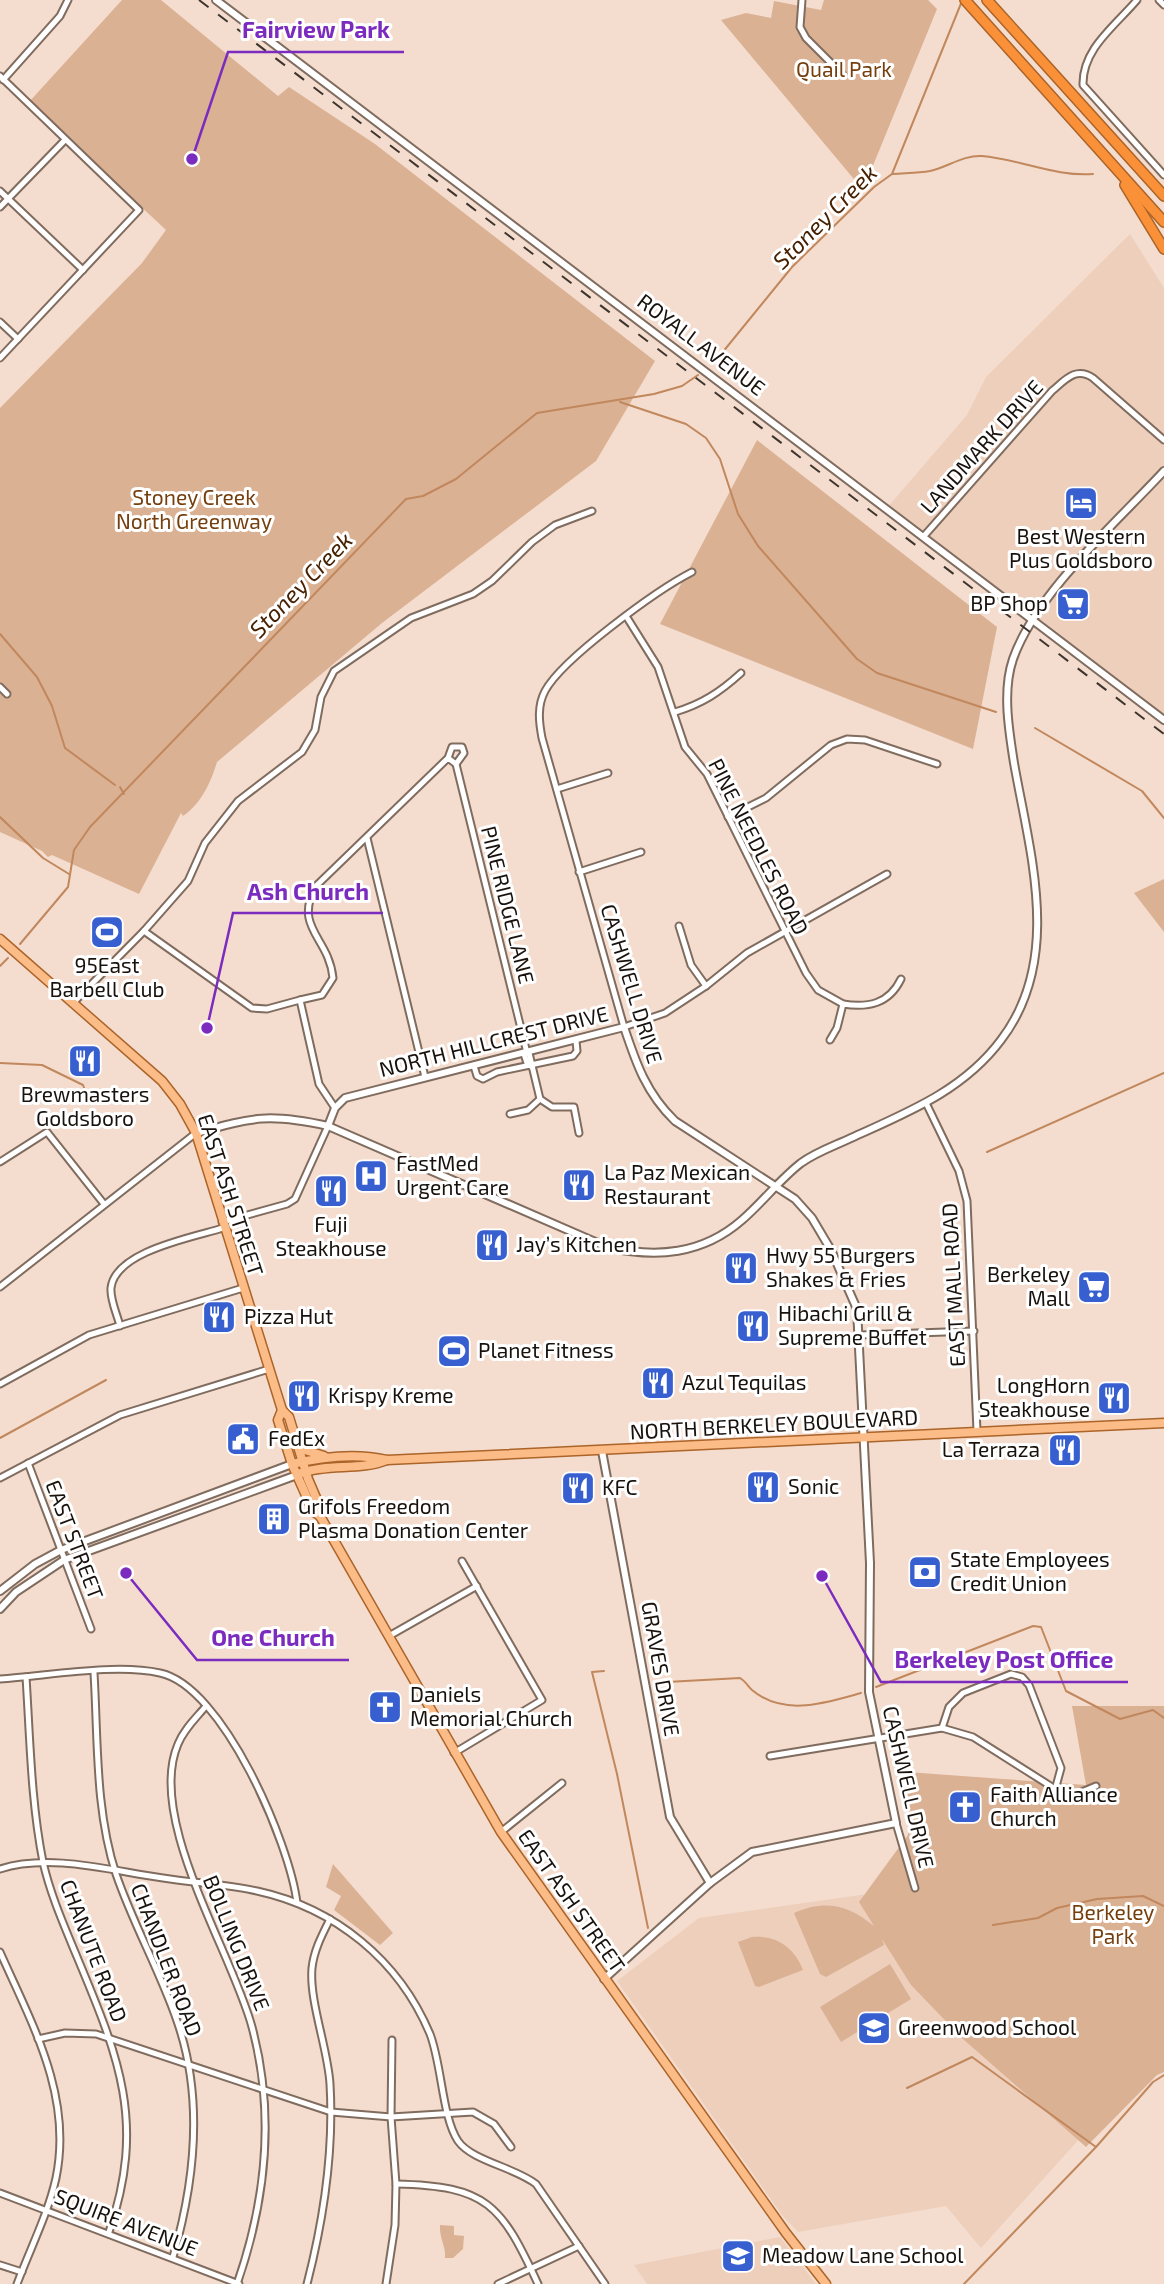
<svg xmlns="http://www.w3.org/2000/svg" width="1164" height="2284" font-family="'Exo 2',sans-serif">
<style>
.built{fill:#edcfbc}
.green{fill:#dbb194}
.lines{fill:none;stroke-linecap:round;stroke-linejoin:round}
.stream{stroke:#c1875d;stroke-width:2}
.minor-casing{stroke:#806c5f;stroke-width:9}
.tertiary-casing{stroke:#806c5f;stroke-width:10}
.primary-casing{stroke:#ab6429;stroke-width:11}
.motorway-casing{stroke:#ab6429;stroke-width:12}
.minor{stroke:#fff;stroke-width:5}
.tertiary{stroke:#fff;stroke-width:6}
.primary{stroke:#fcbc88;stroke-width:8}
.motorway{stroke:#fa9038;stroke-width:9}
.rail{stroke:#3d342d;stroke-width:2;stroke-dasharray:12 12;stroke-linecap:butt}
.labels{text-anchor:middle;stroke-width:6;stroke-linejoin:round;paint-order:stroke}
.park-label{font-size:21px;fill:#753e0c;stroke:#fff}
.street-label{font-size:21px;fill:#18110c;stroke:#fff}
.poi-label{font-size:21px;fill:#18110c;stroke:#fff;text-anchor:start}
.water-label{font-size:23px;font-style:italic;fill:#462000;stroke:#fff}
.leader{fill:none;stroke:#7b2cbf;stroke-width:2.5}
.callout-dot{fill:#7b2cbf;stroke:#fff;stroke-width:2.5}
.callout-label{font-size:23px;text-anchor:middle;font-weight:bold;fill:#7b2cbf;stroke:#fff;stroke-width:6;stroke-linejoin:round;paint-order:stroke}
</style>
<rect width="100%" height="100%" fill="#f4ddce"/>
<!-- built -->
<g class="built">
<polygon points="1130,234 1164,288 1164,726 886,509 967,415 986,377"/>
<polygon points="896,1890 1136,2076 981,2248 946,2206 798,2232 782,2215 617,1981 699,1918"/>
<polygon points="780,2237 816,2284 647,2284 634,2265"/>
</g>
<!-- green -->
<g class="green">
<path d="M122,0H161L278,96L289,87L375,144L655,361L596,461L382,623L217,762C211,782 201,804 183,816L181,813L139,894L52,855L48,857L42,851L0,832V408L142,263L166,230L29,102Z"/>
<polygon points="824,0 928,0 937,9 863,190 721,20 746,13 771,18 774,1 821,10"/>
<polygon points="757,440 997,627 973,749 660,624"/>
<polygon points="1164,879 1164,932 1134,893"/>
<path d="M1072,1706H1164V2072L1157,2075L1086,2147L963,2039L911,1985L882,1939L884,1945L826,1977L820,1974L794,1913C825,1899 849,1905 874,1926L859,1902L908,1835L907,1772L1086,1785Z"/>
<polygon points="333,1864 393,1933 380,1945 334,1910 341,1896 326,1887"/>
<path d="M752,1937C776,1935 794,1947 803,1970L759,1987L755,1986L738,1942Z"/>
<polygon points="890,1964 911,1999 841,2042 820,2007"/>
<path d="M440,2225L454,2226V2235L464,2236L463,2249L453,2258H445C446,2246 439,2238 440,2225Z"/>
</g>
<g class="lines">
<!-- stream -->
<g class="stream">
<path d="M893,174C905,173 918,173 930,171C948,167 963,155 982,156C1019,159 1056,177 1093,174"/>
<polyline points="710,356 722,353 792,267 874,187 892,174 962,1"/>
<polyline points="620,402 686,424 706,438 720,459 738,514 758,546 857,659 877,673 996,712"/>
<polyline points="0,634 37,677 52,706 65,748 115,785"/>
<polyline points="1035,728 1142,791 1164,818"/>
<polyline points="120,787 124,794"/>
<polyline points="0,817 43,858 69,874"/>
<polyline points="20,944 68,887 74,850 90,827 406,499 423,496 456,479 537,413 654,394 682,386 698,375"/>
<polyline points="0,966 8,958"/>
<polyline points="0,1063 42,1065 83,1085 86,1093"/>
<polyline points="987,1152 1164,1073"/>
<polyline points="0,1438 106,1380"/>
<polyline points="604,1671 592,1672 617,1774 648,1928"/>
<path d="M667,1682L740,1678C745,1681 748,1686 752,1690C784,1717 825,1703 861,1693"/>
<polyline points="876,1687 1033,1626 1041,1627 1066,1691 1120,1719 1153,1710 1164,1718"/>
<polyline points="993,1925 1038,1918 1057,1908 1097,1899 1143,1896 1164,1906"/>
<polyline points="907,2088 972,2057 1096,2147"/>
<polyline points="964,2284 1096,2147 1153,2082 1164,2075"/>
</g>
<!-- minor casing -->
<g class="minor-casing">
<g id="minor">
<polyline points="802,0 800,27 806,38 843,75"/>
<path d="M1137,0C1115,26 1082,49 1083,85L1164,175"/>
<polyline points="1159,0 1164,5"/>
<polyline points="0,76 139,210 0,358"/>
<polyline points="3,80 60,16 68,0"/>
<polyline points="0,191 83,270"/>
<polyline points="0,207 65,140"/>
<polyline points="0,322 18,339"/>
<path d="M924,536L1052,391C1065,380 1076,366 1093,378L1164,440"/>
<path d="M692,572C657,590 562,659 545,691C537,706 539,722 542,738L624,1027L665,1013L706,986L747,953L887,874"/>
<polyline points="626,616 658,667 685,747 707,774 806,973 818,990 843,1004"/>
<polyline points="0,687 7,694"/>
<path d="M675,712C702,704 720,692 741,673"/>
<polyline points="456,764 527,1053"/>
<polyline points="557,789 608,773"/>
<polyline points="728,817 766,798 831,745 847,739 865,740 937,764"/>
<polyline points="367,838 425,1077"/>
<polyline points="579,872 641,852"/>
<polyline points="679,926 691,965 706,986"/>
<polyline points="144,931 252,1008 267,1009 300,1000 319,1084 335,1108"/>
<path d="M300,1000L322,995L333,978C329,937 294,929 315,887L448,758L456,764L464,753L462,747H452L448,758"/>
<polyline points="73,1003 144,931 188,881 205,843 238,801 302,752 315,730 321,697 334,671 411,618 473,594 492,581 532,542 555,525 592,511"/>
<path d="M830,1040L837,1028L843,1004C868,1008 889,1004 901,979"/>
<polyline points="524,1054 527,1063 532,1067"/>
<polyline points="474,1066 477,1076 483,1079 497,1072 573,1056 577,1051 576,1041"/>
<polyline points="540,1099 552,1107 574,1107 579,1133"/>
<polyline points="926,1103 959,1171 967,1201 977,1431"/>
<polyline points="510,1114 528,1110 540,1099 529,1053"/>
<polyline points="0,1162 47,1132 104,1204"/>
<polyline points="222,1222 287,1204 295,1199 328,1126"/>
<polyline points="0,1287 196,1133"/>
<path d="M120,1326C117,1314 110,1300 111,1288C115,1251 194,1237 223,1228"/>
<polyline points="860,1335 974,1331"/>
<polyline points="0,1384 89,1335 243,1288"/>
<polyline points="28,1463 91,1629"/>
<polyline points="0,1478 120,1415 269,1369"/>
<polyline points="389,1636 477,1586"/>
<path d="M94,1673C98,1739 95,1810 116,1874C133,1924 160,1971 177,2021C204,2098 195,2181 173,2257"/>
<path d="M26,1677C30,1738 31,1802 43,1862C50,1893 63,1923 75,1952C118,2055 147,2121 109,2232"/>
<path d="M0,1679C47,1676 115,1663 160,1673C223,1686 290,1844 297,1903"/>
<path d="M206,1706C196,1718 184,1729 178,1744C146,1819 232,1952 252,2027C275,2113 266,2201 237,2284"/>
<polyline points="942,1728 949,1707 963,1693 1011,1674 1022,1677 1029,1685 1061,1768 1055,1790"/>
<polyline points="454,1753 542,1700 462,1561"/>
<polyline points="770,1756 942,1728 973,1737 1060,1792 1077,1794 1096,1786"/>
<polyline points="896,1823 915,1888"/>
<polyline points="501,1832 562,1783"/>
<path d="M0,1869C50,1853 112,1871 163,1878C194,1883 227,1884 257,1891C335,1908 399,1960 430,2034C442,2065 442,2117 458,2141C472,2161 514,2167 536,2184L605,2284"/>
<path d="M0,1952C32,2024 73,2096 56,2178C48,2214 30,2249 17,2284"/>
<polyline points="38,2039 65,2033 96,2034 331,2112 391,2117 473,2112 494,2124 511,2147"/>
<path d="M396,2184C487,2186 501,2204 538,2284"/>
<polyline points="0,2193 239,2284"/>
<polyline points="0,2265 22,2272"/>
<path d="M307,2284C324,2218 334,2152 330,2084C328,2049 309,2001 312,1968C314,1950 322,1935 330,1919"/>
<polyline points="386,2284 395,2225 396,2184 391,2117 392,2040"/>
<polyline points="498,2284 579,2246"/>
</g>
</g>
<!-- tertiary casing -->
<g class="tertiary-casing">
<g id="tertiary">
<polyline points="216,0 1164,720"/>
<path d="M328,1126L335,1108L345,1098L624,1027C636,1063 646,1093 675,1121L795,1199L812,1218L831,1250L857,1309L870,1563L869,1692L896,1823L752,1852L710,1883L604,1979"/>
<path d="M196,1133C254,1117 269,1113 328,1126L607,1247C656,1258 702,1255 742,1220C763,1202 779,1180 801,1163C816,1152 834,1146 851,1138C906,1113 963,1091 1001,1040C1063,959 1030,854 1014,763C1009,731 1002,691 1013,659C1036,593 1116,523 1164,471"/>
<polyline points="602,1451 670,1817 710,1883"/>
<polyline points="0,1591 35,1564 61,1550 292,1464"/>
<polyline points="0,1609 16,1592 64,1560 297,1475"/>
</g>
</g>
<!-- primary casing -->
<g class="primary-casing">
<g id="primary">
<polyline points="0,939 162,1081 180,1104 196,1133 282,1410 289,1417 308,1479 320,1507 320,1516"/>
<polyline points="282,1410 278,1420 292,1464 313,1511 320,1516 501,1832 786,2233 826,2284"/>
<polyline points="297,1441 305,1450 324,1456"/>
<path d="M292,1464C321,1457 357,1453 387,1460L1164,1423"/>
<path d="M301,1473C329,1463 360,1471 387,1460"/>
</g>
</g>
<!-- motorway casing -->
<g class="motorway-casing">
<g id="motorway">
<polyline points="965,0 1164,222"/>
<polyline points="987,0 1164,196"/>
<polyline points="1125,185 1164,249"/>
</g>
</g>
<!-- minor -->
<use href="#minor" class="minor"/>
<!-- tertiary -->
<use href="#tertiary" class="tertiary"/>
<!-- primary -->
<use href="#primary" class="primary"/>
<!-- motorway -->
<use href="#motorway" class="motorway"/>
<!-- rail -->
<polyline class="rail" points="199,0 1164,734"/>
</g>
<!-- icons -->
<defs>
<g id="hotel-square" transform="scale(1.75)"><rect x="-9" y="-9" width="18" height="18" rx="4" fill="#375fd0" stroke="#fff"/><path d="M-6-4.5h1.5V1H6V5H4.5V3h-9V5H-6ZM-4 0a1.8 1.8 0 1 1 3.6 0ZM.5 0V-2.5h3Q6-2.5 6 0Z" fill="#fff"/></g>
<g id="supermarket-square" transform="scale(1.75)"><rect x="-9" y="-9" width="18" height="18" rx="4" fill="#375fd0" stroke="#fff"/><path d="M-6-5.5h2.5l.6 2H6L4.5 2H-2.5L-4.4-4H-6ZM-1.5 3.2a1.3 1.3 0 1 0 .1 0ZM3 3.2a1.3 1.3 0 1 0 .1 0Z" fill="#fff"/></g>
<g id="stadium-square" transform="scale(1.75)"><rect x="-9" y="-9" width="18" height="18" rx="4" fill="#375fd0" stroke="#fff"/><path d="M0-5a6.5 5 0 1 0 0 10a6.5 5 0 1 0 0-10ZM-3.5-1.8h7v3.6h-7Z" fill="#fff"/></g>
<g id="restaurant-square" transform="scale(1.75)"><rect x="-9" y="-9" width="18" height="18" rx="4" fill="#375fd0" stroke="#fff"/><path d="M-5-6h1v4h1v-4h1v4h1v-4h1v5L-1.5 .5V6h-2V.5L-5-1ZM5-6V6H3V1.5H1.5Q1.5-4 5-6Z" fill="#fff"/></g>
<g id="hospital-square" transform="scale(1.75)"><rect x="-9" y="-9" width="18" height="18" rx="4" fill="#375fd0" stroke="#fff"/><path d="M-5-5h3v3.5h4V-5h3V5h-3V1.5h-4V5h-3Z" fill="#fff"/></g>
<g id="civic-square" transform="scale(1.75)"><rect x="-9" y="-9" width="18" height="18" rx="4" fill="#375fd0" stroke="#fff"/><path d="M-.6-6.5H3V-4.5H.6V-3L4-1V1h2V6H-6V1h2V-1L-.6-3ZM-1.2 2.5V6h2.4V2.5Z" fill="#fff"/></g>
<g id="building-square" transform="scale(1.75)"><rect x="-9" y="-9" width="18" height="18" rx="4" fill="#375fd0" stroke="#fff"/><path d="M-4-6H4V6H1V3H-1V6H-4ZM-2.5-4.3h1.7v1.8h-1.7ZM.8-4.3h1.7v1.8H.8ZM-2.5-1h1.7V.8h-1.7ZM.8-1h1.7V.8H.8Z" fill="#fff"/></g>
<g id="bank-square" transform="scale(1.75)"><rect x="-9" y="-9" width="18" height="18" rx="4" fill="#375fd0" stroke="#fff"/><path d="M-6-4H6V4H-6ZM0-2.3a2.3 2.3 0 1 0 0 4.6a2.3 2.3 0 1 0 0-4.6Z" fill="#fff"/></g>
<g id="church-square" transform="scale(1.75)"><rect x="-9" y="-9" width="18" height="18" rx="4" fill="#375fd0" stroke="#fff"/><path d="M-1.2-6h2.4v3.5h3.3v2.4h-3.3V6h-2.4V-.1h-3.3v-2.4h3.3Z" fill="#fff"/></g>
<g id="school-square" transform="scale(1.75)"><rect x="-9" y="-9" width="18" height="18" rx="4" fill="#375fd0" stroke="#fff"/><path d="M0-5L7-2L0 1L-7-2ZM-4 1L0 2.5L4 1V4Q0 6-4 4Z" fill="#fff"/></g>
</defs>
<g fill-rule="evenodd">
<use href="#hotel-square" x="1081" y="503"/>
<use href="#supermarket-square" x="1073" y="604"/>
<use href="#stadium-square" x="107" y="932"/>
<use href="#restaurant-square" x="85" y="1061"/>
<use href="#hospital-square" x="371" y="1176"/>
<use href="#restaurant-square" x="579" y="1185"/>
<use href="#restaurant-square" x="331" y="1191"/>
<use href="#restaurant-square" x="492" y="1245"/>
<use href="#restaurant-square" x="741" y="1268"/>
<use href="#supermarket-square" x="1094" y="1287"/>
<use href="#restaurant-square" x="219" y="1317"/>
<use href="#restaurant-square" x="753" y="1326"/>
<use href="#stadium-square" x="454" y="1351"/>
<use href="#restaurant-square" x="658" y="1383"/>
<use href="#restaurant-square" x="304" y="1396"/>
<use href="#restaurant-square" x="1114" y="1398"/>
<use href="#civic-square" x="243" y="1439"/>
<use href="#restaurant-square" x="1065" y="1450"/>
<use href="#restaurant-square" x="763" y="1487"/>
<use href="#restaurant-square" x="578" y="1488"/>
<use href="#building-square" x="274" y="1519"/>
<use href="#bank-square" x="925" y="1572"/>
<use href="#church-square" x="385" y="1707"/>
<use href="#church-square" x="965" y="1807"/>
<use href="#school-square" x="874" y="2028"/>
<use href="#school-square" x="738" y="2256"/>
</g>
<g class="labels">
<!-- park labels -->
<g class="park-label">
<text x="844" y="77">Quail Park</text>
<text x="194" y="505">Stoney Creek<tspan x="194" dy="24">North Greenway</tspan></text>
<text x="1113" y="1920">Berkeley<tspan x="1113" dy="24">Park</tspan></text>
</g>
<!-- street labels -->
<g class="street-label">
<text transform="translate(701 345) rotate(37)" y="7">ROYALL AVENUE</text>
<text transform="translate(982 447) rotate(-48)" y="7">LANDMARK DRIVE</text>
<text transform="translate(758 847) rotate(63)" y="7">PINE NEEDLES ROAD</text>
<text transform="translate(507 905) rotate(76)" y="7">PINE RIDGE LANE</text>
<text transform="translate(631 984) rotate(73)" y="7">CASHWELL DRIVE</text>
<text transform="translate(494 1042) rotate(-14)" y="7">NORTH HILLCREST DRIVE</text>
<text transform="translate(230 1195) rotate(72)" y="7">EAST ASH STREET</text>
<text transform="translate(954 1285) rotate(-93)" y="7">EAST MALL ROAD</text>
<text transform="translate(774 1425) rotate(-3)" y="7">NORTH BERKELEY BOULEVARD</text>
<text transform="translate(74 1540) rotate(69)" y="7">EAST STREET</text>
<text transform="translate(660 1669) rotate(80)" y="7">GRAVES DRIVE</text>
<text transform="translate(908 1787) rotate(77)" y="7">CASHWELL DRIVE</text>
<text transform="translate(571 1901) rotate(55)" y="7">EAST ASH STREET</text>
<text transform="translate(236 1943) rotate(68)" y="7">BOLLING DRIVE</text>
<text transform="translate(93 1951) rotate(69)" y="7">CHANUTE ROAD</text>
<text transform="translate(166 1960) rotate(69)" y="7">CHANDLER ROAD</text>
<text transform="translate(126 2223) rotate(21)" y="7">SQUIRE AVENUE</text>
</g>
<!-- poi labels -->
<g class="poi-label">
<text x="1081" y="544" text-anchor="middle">Best Western<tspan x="1081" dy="24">Plus Goldsboro</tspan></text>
<text x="1048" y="611" text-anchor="end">BP Shop</text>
<text x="107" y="973" text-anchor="middle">95East<tspan x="107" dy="24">Barbell Club</tspan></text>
<text x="85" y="1102" text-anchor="middle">Brewmasters<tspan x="85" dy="24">Goldsboro</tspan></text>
<text x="396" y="1171">FastMed<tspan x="396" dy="24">Urgent Care</tspan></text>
<text x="604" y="1180">La Paz Mexican<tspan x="604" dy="24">Restaurant</tspan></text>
<text x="331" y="1232" text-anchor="middle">Fuji<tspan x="331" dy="24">Steakhouse</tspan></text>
<text x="516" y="1252">Jay’s Kitchen</text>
<text x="766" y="1263">Hwy 55 Burgers<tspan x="766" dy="24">Shakes &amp; Fries</tspan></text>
<text x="1070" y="1282" text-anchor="end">Berkeley<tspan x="1070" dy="24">Mall</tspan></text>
<text x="778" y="1321">Hibachi Grill &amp;<tspan x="778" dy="24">Supreme Buffet</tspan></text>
<text x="244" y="1324">Pizza Hut</text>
<text x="478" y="1358">Planet Fitness</text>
<text x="682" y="1390">Azul Tequilas</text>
<text x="1090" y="1393" text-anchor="end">LongHorn<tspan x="1090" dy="24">Steakhouse</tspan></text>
<text x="328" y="1403">Krispy Kreme</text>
<text x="268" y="1446">FedEx</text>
<text x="1040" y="1457" text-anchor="end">La Terraza</text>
<text x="788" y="1494">Sonic</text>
<text x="602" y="1495">KFC</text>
<text x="298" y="1514">Grifols Freedom<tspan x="298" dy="24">Plasma Donation Center</tspan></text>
<text x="950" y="1567">State Employees<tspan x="950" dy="24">Credit Union</tspan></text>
<text x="410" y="1702">Daniels<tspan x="410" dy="24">Memorial Church</tspan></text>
<text x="990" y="1802">Faith Alliance<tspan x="990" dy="24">Church</tspan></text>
<text x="898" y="2035">Greenwood School</text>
<text x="762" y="2263">Meadow Lane School</text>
</g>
<!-- water labels -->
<g class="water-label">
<text transform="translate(825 217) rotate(-45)" y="8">Stoney Creek</text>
<text transform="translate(301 585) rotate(-46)" y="8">Stoney Creek</text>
</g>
</g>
<!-- callouts -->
<path class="leader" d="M192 159L228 52H404M207 1028L233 913H383M126 1573L197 1660H349M822 1576L881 1682H1128"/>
<g class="callout-dot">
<circle cx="192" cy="159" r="7"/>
<circle cx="207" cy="1028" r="7"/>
<circle cx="126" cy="1573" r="7"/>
<circle cx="822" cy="1576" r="7"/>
</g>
<g class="callout-label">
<text x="316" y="38">Fairview Park</text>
<text x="308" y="900">Ash Church</text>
<text x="273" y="1646">One Church</text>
<text x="1004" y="1668">Berkeley Post Office</text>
</g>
</svg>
